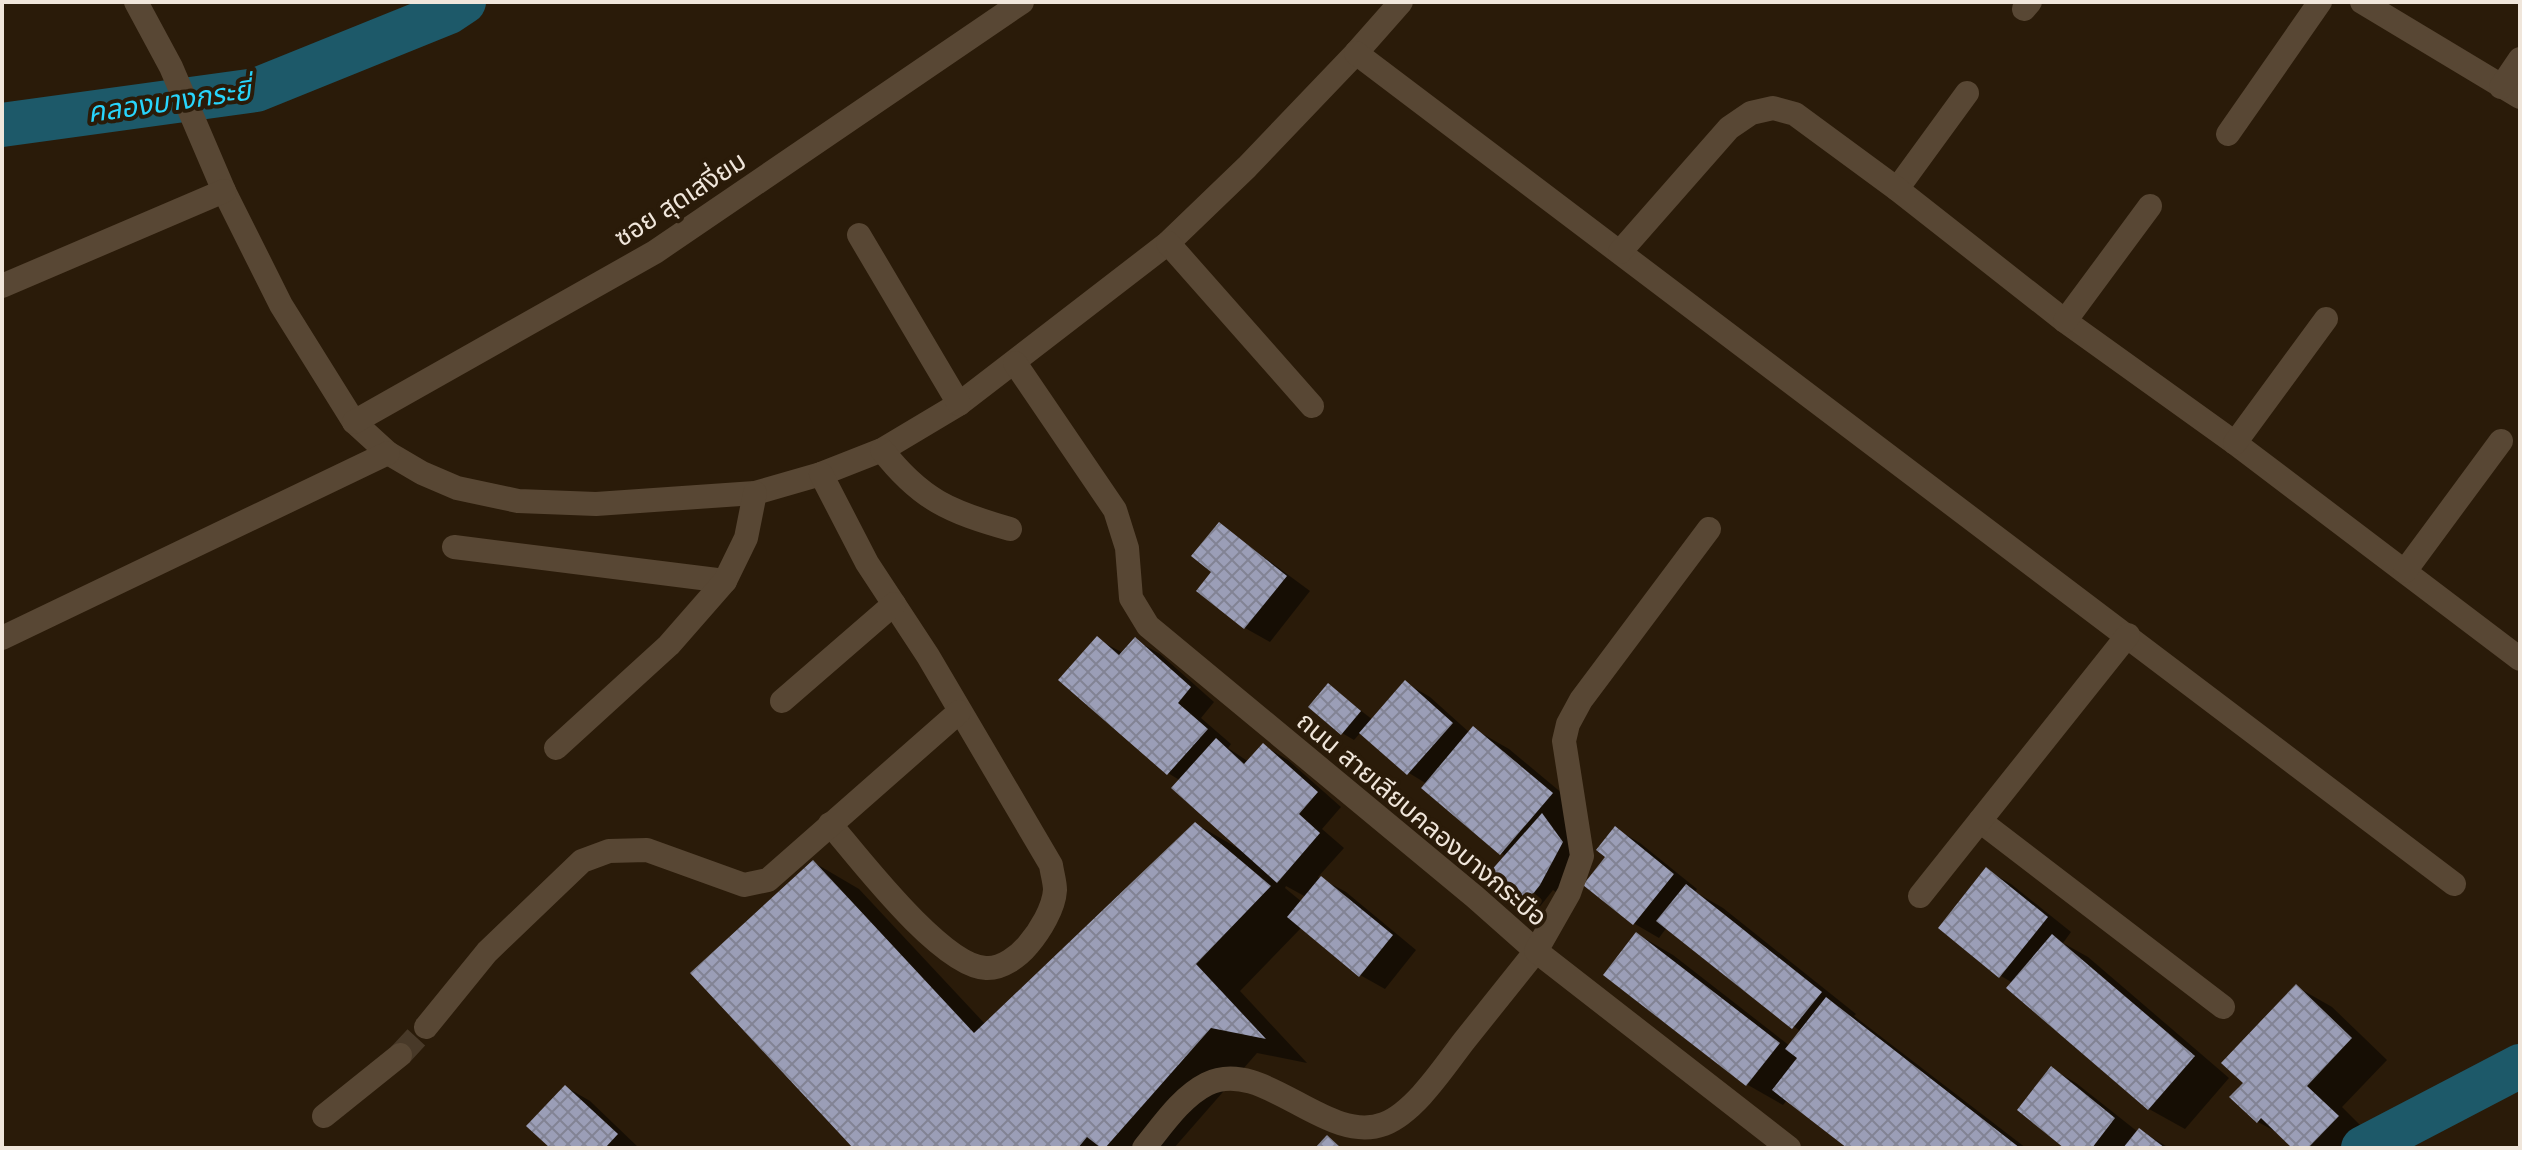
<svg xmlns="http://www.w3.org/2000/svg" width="2522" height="1150" font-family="Arial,'Noto Sans Thai',sans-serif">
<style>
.shadow{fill:#0007;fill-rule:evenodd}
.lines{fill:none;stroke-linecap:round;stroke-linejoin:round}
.canal{stroke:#1d5969;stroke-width:44}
.building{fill:url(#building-cross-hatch)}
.minor-tunnel{stroke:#483928;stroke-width:24;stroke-dasharray:24 12;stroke-linecap:butt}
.minor{stroke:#584734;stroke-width:24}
.labels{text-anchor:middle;stroke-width:8;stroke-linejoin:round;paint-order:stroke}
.street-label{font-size:26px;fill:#f0e6db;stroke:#2a1b09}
.water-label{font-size:28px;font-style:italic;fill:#28d4fb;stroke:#2a1b09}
</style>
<defs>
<pattern id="building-cross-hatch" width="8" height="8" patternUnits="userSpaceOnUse" patternTransform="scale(2)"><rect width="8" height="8" fill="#9b9eb7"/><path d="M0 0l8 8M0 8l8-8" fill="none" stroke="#828394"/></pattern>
</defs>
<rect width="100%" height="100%" fill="#2a1b09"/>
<!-- shadow -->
<g class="shadow">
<polygon points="1219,524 1310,591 1270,642 1245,628 1198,590 1214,571"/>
<path d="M1097,639L1123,653L1135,640L1160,654L1214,702L1201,718L1231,744L1228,748L1249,762L1264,746L1288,760L1341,807L1322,829L1344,848L1318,877L1346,892L1416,950L1385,989L1360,975L1302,927L1240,991L1307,1063L1257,1053L1174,1148H855L813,862L859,889L986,1025L1196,824L1241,850L1181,781L1168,773ZM1286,886L1306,897L1302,902L1285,888Z"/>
<polygon points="1406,683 1430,697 1470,733 1474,729 1509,749 1587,814 1587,857 1565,898 1553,890 1538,909 1526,902 1505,856 1427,784 1409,773 1361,732 1354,740 1342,733 1329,686 1373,720"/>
<polygon points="1616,829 1640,843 1697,889 1695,892 1723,908 1856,1014 1854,1016 2026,1148 1851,1148 1788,1099 1783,1105 1748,1085 1606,975 1637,934 1673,955 1790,1046 1801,1032 1667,927 1659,938 1635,924 1586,884 1608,857"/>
<polygon points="1987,870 2011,884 2071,932 2063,943 2088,957 2229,1078 2185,1129 2149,1109 2008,988 2013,983 2001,976"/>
<polygon points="2297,987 2332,1007 2387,1060 2342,1107 2373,1138 2363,1148 2295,1148 2282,1135 2258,1122 2246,1083"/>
<polygon points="2052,1069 2076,1083 2138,1132 2140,1130 2169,1148 2067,1148"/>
<polygon points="566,1087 590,1101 639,1148 551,1148"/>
</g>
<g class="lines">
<!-- canal -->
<g class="canal">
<polyline points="2,125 256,90 449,12 464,2"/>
<polyline points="2363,1148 2520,1066"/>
</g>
</g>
<!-- building -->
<g class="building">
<polygon points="1219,522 1287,576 1244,629 1196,591 1211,572 1191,556"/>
<polygon points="1097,636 1119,655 1135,637 1191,687 1178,703 1208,729 1167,775 1058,680"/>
<polygon points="1405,680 1453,723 1407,775 1359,733"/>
<polygon points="1328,683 1361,711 1341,735 1308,707"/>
<polygon points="1473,726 1553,793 1500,855 1421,788"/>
<polygon points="1216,738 1244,764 1263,743 1318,792 1299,814 1320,833 1277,883 1171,788"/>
<polygon points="1542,813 1563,842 1540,885 1525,904 1489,873"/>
<polygon points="1195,822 1271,886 1196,964 1266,1039 1211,1028 1105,1148 1101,1148 1087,1137 1078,1148 853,1148 690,973 813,860 974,1033"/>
<polygon points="1615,826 1674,874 1633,925 1583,885 1605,857 1596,850"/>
<polygon points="1986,867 2048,917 1999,978 1938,928"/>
<polygon points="1321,876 1393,935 1359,977 1287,917"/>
<polygon points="1686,884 1822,992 1792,1029 1656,921"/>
<polygon points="1636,932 1780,1043 1746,1086 1603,975"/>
<polygon points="2052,934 2195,1056 2148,1110 2006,988"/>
<polygon points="2296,984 2352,1038 2307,1086 2339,1116 2308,1148 2292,1148 2261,1118 2257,1123 2229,1097 2243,1083 2221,1063"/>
<polygon points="1826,997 2020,1148 1847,1148 1772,1090 1797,1058 1785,1049"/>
<polygon points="2051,1066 2115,1118 2092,1148 2064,1148 2017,1110"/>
<polygon points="565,1085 618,1134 605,1148 550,1148 526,1126"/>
<polygon points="2139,1128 2165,1148 2123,1148"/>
<polygon points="1327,1135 1341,1148 1315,1148"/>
</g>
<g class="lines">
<!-- minor-tunnel -->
<polyline class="minor-tunnel" points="400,1055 426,1027"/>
<!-- minor -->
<g class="minor">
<polyline points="136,2 171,67 224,191 281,305 354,422 388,453 422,473 457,488 518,501 596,504 755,493 821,474 882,450 959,404 1168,243 1247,167 1356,53 1401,2"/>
<polyline points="2362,2 2520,97"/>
<polyline points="2024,9 2030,2"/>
<polyline points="1356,53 2454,884"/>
<polyline points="2501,87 2520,59"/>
<polyline points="2228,134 2320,2"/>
<polyline points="1897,189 1967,93"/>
<polyline points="859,235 959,404"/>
<polyline points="1168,243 1312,406"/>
<polyline points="1620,252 1729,128 1751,113 1773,108 1795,114 1897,189 2065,321 2235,443 2520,659"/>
<polyline points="2,286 224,191"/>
<polyline points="2065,321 2150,206"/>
<path d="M1015,363L1115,510L1127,548L1131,598L1148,626L1475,897L1536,951C1512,981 1488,1011 1464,1041C1444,1067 1415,1112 1384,1124C1326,1146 1263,1056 1207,1084C1181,1097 1162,1126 1144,1148"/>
<polyline points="354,422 655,252 1022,2"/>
<polyline points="2235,443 2326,319"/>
<path d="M882,450C921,500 950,512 1010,529"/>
<path d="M821,474L867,563L928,656L1051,865C1052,873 1055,882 1055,890C1054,908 1040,931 1028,945C1019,956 1002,969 986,968C942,967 859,858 830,824"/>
<polyline points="1709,529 1581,700 1568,724 1564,741 1582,856 1569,893 1536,951 1789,1148"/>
<polyline points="454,547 725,581"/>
<polyline points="2405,571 2501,441"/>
<polyline points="2,638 388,453"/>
<polyline points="782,701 894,604"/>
<polyline points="556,748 669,645 725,581 746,538 755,493"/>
<polyline points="1980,821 2223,1007"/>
<polyline points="1920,896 2128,635"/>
<polyline points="426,1027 487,952 582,861 609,851 647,850 744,885 768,880 959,712"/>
<polyline points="324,1116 400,1055"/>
</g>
</g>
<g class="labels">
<!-- street labels -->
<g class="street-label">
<text transform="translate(680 199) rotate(-33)" y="9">ซอย สุดเสงี่ยม</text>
<text transform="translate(1422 819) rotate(40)" y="9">ถนน สายเลียบคลองบางกระบือ</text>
</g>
<!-- water labels -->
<g class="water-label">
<text transform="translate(169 101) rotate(-8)" y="10">คลองบางกระยี่</text>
</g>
</g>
<!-- border -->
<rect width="2522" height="1150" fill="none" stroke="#f0e6db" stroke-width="8"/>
</svg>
